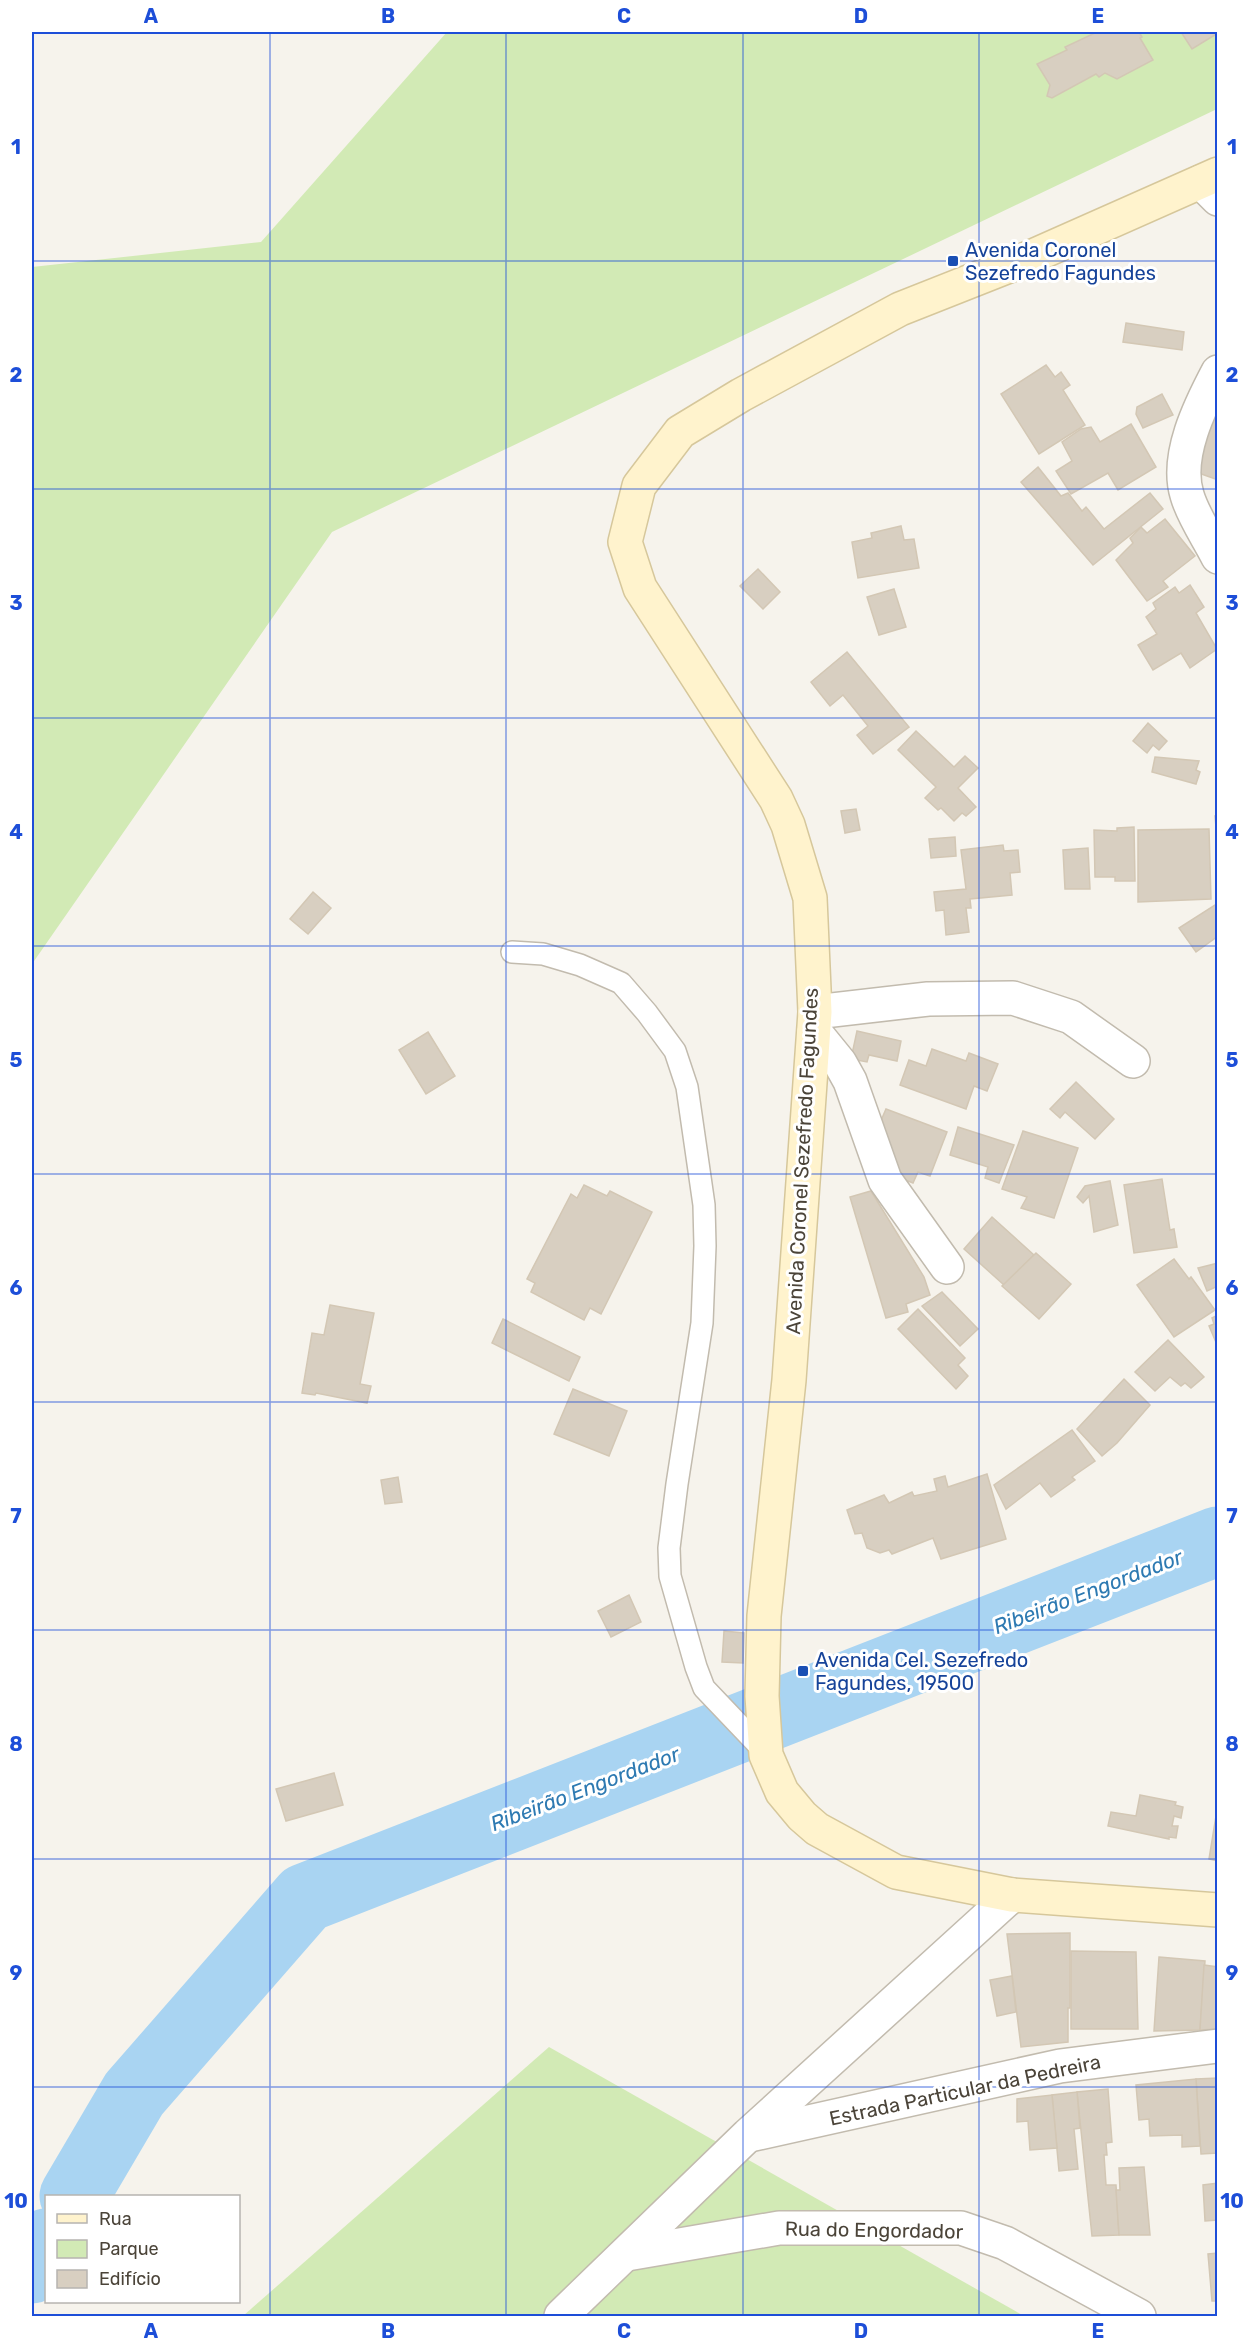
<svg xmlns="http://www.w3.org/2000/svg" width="1249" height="2348" font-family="Rubik,sans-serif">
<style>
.green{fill:#d2eab5}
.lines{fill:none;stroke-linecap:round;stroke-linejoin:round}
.river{stroke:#a9d4f2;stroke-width:69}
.building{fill:#d8cfc1;stroke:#d3c7b4;stroke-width:1.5}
.service-casing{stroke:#c2bbae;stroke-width:24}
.minor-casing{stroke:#c2bbae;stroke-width:36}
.secondary-casing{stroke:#d6c79b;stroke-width:36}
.service{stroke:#fff;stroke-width:21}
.minor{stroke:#fff;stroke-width:33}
.secondary{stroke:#fff3cd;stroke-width:33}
.grid{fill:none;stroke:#1d4ed8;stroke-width:1.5;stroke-opacity:0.55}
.transit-dot{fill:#1a4fb4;stroke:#fff;stroke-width:2}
.labels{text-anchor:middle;stroke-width:6;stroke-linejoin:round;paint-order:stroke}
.transit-label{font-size:20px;fill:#164399;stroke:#fff;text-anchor:start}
.street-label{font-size:20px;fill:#4b4439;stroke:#fff}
.water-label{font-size:21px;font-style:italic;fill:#2e7ab2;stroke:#fff}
.neatline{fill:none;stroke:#1d4ed8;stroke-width:2}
.grid-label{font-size:20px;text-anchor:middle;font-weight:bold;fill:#1d4ed8}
</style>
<rect width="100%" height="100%" fill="#f6f3ec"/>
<!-- green -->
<g class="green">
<polygon points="447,32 1217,32 1217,109 332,532 32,964 32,267 261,242"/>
<polygon points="549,2047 1024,2316 243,2316"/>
</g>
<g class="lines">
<!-- river -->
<g class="river">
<polyline points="74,2196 134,2094 305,1898 1218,1541"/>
<polyline points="32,2269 46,2243"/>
</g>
</g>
<!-- building -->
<g class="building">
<polygon points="1097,32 1139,32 1142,37 1140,38 1153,60 1117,79 1105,73 1099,77 1096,74 1052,98 1047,96 1050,85 1037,64 1067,50 1065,47"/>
<polygon points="1181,32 1218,32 1218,33 1192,49"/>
<polygon points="1126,323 1184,332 1182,350 1123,342"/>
<polygon points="1046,365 1055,377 1061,372 1070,385 1063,390 1085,425 1039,454 1001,394"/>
<polygon points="1218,386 1218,480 1193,471"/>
<polygon points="1162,394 1173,415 1143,428 1136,414 1137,407"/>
<polygon points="1131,424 1156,467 1118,490 1108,473 1071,494 1056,471 1072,461 1062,442 1081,429 1091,427 1100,442"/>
<polygon points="1038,467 1061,496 1068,493 1082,511 1086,507 1104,529 1150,493 1163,509 1093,565 1021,482"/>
<polygon points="1165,519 1195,556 1163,581 1168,587 1147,601 1116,560 1133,543 1130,538 1141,527 1147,533"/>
<polygon points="901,526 904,540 914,539 919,568 858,578 852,542 872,538 871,533"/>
<polygon points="758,569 780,592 763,609 740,586"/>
<polygon points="1190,585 1204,607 1196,613 1217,649 1190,668 1181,653 1153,670 1138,645 1157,634 1146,617 1156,609 1153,603 1175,587 1179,593"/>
<polygon points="894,589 906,627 879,635 867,597"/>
<polygon points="847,652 909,727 873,754 857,735 868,726 843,695 830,706 811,682"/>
<polygon points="1148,723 1167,741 1159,750 1153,745 1147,753 1133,741"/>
<polygon points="916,731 954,767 965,756 978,768 958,788 976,807 966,816 962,813 954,821 941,808 938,810 925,798 936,787 898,750"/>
<polygon points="1155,757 1199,761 1196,770 1200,772 1196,784 1152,772"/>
<polygon points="856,809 860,830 845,833 841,811"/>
<polygon points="1215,816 1218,816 1218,849"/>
<polygon points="1134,827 1135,881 1115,881 1115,877 1095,877 1094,830 1117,831 1117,828"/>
<polygon points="1209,829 1211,899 1138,902 1138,830"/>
<polygon points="955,837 956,856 931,858 929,839"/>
<polygon points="1003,845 1004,851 1018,850 1020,872 1010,873 1012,895 970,899 971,908 966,908 969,932 946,935 944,910 936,911 934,892 966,889 961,850"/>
<polygon points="1088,848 1090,889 1065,889 1063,850"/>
<polygon points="313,892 331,908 308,934 290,919"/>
<polygon points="1218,903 1218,936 1196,952 1179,928"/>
<polygon points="857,1031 901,1041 897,1061 869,1055 867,1062 851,1059"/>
<polygon points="428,1032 455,1076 426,1094 399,1050"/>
<polygon points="932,1049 966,1061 969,1053 998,1064 987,1091 974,1086 966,1109 900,1085 909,1060 926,1066"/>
<polygon points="1076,1082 1114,1119 1095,1139 1065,1112 1060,1118 1050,1109"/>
<polygon points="886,1109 947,1132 930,1176 918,1172 913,1183 890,1174 876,1132"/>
<polygon points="958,1127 1014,1145 999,1183 985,1178 988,1167 950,1155"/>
<polygon points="1023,1131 1078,1148 1054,1218 1021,1208 1027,1197 1002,1189"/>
<polygon points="1162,1179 1170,1230 1174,1229 1177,1247 1134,1253 1124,1185"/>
<polygon points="1110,1181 1118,1225 1094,1232 1089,1196 1083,1203 1077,1197 1085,1186"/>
<polygon points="584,1185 607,1196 610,1191 652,1212 601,1314 590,1308 584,1320 531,1292 535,1283 527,1279 571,1194 577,1198"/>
<polygon points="871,1191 924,1277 930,1295 906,1304 908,1312 886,1318 850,1197"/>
<polygon points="992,1217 1034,1255 1004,1285 964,1249"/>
<polygon points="1036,1253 1071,1284 1039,1319 1002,1286"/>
<polygon points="1174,1259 1189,1279 1191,1277 1215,1310 1174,1337 1137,1285"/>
<polygon points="1218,1263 1218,1286 1207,1291 1198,1268"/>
<polygon points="942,1292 978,1329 960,1346 922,1306"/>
<polygon points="330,1305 374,1313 360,1384 371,1386 367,1403 316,1393 315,1395 302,1393 312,1333 324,1335"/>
<polygon points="918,1309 965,1358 958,1365 968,1376 956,1389 898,1329"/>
<polygon points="1218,1315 1218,1347 1209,1326 1214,1324 1212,1318"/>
<polygon points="503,1319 580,1357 569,1381 492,1343"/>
<polygon points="1168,1340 1204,1377 1191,1388 1185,1383 1181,1386 1170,1377 1155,1391 1135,1372"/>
<polygon points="1124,1379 1150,1405 1117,1443 1102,1456 1077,1429"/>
<polygon points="573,1389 627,1411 609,1456 554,1434"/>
<polygon points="1072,1430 1095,1461 1072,1477 1075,1480 1051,1497 1040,1483 1006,1509 994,1485"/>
<polygon points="987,1474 1006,1539 941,1559 933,1538 892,1554 889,1550 880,1553 867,1548 862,1533 855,1534 847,1510 884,1495 889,1503 912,1492 914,1496 937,1491 934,1479 945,1476 948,1487"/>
<polygon points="398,1477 402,1502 385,1504 381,1480"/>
<polygon points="629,1595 641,1622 611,1637 598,1611"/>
<polygon points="724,1631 744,1633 743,1663 722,1662"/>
<polygon points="334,1773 343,1805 286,1821 276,1789"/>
<polygon points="1140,1795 1176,1802 1175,1805 1183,1807 1181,1818 1174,1816 1172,1826 1178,1826 1176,1838 1169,1837 1169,1839 1108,1826 1111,1812 1136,1816"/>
<polygon points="1216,1816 1218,1816 1218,1861 1209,1859"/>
<polygon points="1070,1933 1070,2008 1068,2008 1068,2042 1021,2047 1007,1934"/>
<polygon points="1071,1951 1136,1952 1138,2029 1071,2029"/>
<polygon points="1159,1957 1205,1961 1200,2030 1154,2031"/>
<polygon points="1204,1965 1218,1967 1218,2029 1200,2030"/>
<polygon points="1012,1976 1016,2012 997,2016 990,1980"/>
<polygon points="1218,2078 1218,2153 1201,2154 1196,2079"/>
<polygon points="1196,2079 1200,2146 1182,2147 1182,2135 1150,2136 1149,2119 1139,2120 1136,2085"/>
<polygon points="1108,2089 1112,2142 1106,2143 1107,2155 1104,2155 1106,2185 1116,2185 1119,2235 1092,2236 1077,2092"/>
<polygon points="1077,2092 1080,2128 1074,2129 1078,2169 1059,2171 1052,2095"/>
<polygon points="1052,2095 1057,2148 1030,2150 1028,2121 1017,2122 1017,2099"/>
<polygon points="1144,2167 1150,2235 1119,2235 1116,2190 1120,2190 1119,2168"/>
<polygon points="1218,2183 1218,2220 1205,2221 1203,2185"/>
<polygon points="1218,2253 1218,2301 1212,2301 1208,2254"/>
</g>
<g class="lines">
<!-- service casing -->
<g class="service-casing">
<polyline id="service" points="512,952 543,954 580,965 621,983 647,1013 675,1051 687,1087 704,1205 705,1246 702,1323 677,1484 669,1548 670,1576 696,1667 704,1688 765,1752"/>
</g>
<!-- minor casing -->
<g class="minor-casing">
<g id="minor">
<polyline points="1201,182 1218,199"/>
<path d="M1218,372C1200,406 1175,456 1187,495C1193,516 1208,537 1218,557"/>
<polyline points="815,1012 928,999 1013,998 1071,1017 1133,1061"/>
<polyline points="814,1031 840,1063 850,1081 885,1180 947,1267"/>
<polyline points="750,2135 1060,2066 1218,2046"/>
<polyline points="627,2254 779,2228 961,2228 1005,2243 1139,2316"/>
<polyline points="561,2316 748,2135 1012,1895"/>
</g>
</g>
<!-- secondary casing -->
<g class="secondary-casing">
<polyline id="secondary" points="1218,174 1024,260 900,309 741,395 680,432 639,486 625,542 640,588 776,799 788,825 810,898 815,1012 789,1380 764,1616 762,1696 766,1755 782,1792 802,1816 817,1829 896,1872 1012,1895 1218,1910"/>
</g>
<!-- service -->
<use href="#service" class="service"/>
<!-- minor -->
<use href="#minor" class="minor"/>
<!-- secondary -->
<use href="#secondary" class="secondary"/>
</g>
<!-- grid -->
<path class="grid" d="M270,32V2316M506,32V2316M743,32V2316M979,32V2316M32,261H1218M32,489H1218M32,718H1218M32,946H1218M32,1174H1218M32,1402H1218M32,1630H1218M32,1859H1218M32,2087H1218"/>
<!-- markers -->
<g class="transit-dot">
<rect x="947" y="255" width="12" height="12" rx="3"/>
<rect x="797" y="1665" width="12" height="12" rx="3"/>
</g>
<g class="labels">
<!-- transit labels -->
<g class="transit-label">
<text x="965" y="257">Avenida Coronel<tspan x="965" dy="23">Sezefredo Fagundes</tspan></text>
<text x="815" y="1667">Avenida Cel. Sezefredo<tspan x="815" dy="23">Fagundes, 19500</tspan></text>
</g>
<!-- street labels -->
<g class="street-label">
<text transform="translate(802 1161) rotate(-87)" y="7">Avenida Coronel Sezefredo Fagundes</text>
<text transform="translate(965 2090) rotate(-12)" y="7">Estrada Particular da Pedreira</text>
<text transform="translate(874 2230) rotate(1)" y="7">Rua do Engordador</text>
</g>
<!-- water labels -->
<g class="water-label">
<text transform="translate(1088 1592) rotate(-21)" y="7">Ribeirão Engordador</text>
<text transform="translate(585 1789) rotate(-21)" y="7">Ribeirão Engordador</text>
</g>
</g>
<!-- border -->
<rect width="1249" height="2348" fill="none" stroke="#ffffff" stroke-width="66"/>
<!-- legend -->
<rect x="45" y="2195" width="195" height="108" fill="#ffffff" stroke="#b7b4b0" stroke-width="1.5"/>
<rect x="57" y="2214" width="30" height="9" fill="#fff3cd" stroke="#b7b4b0" stroke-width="1.5"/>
<text x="99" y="2225" font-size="18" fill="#4b4439">Rua</text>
<rect x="57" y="2240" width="30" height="18" fill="#d2eab5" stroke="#b7b4b0" stroke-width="1.5"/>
<text x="99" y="2255" font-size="18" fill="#4b4439">Parque</text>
<rect x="57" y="2270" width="30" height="18" fill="#d8cfc1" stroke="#b7b4b0" stroke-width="1.5"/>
<text x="99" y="2285" font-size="18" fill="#4b4439">Edifício</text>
<rect x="33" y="33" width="1183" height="2282" class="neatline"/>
<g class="grid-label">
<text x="151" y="23">A</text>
<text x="388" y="23">B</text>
<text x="624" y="23">C</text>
<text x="861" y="23">D</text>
<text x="1098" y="23">E</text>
<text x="16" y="154">1</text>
<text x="1232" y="154">1</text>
<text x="16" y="382">2</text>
<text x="1232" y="382">2</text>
<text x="16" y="610">3</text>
<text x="1232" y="610">3</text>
<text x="16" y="839">4</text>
<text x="1232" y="839">4</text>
<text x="16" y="1067">5</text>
<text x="1232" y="1067">5</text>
<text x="16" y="1295">6</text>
<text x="1232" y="1295">6</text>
<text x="16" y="1523">7</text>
<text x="1232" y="1523">7</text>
<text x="16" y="1751">8</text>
<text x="1232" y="1751">8</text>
<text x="16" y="1980">9</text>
<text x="1232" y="1980">9</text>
<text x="16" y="2208">10</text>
<text x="1232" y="2208">10</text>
<text x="151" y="2338">A</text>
<text x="388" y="2338">B</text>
<text x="624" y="2338">C</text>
<text x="861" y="2338">D</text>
<text x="1098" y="2338">E</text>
</g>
</svg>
